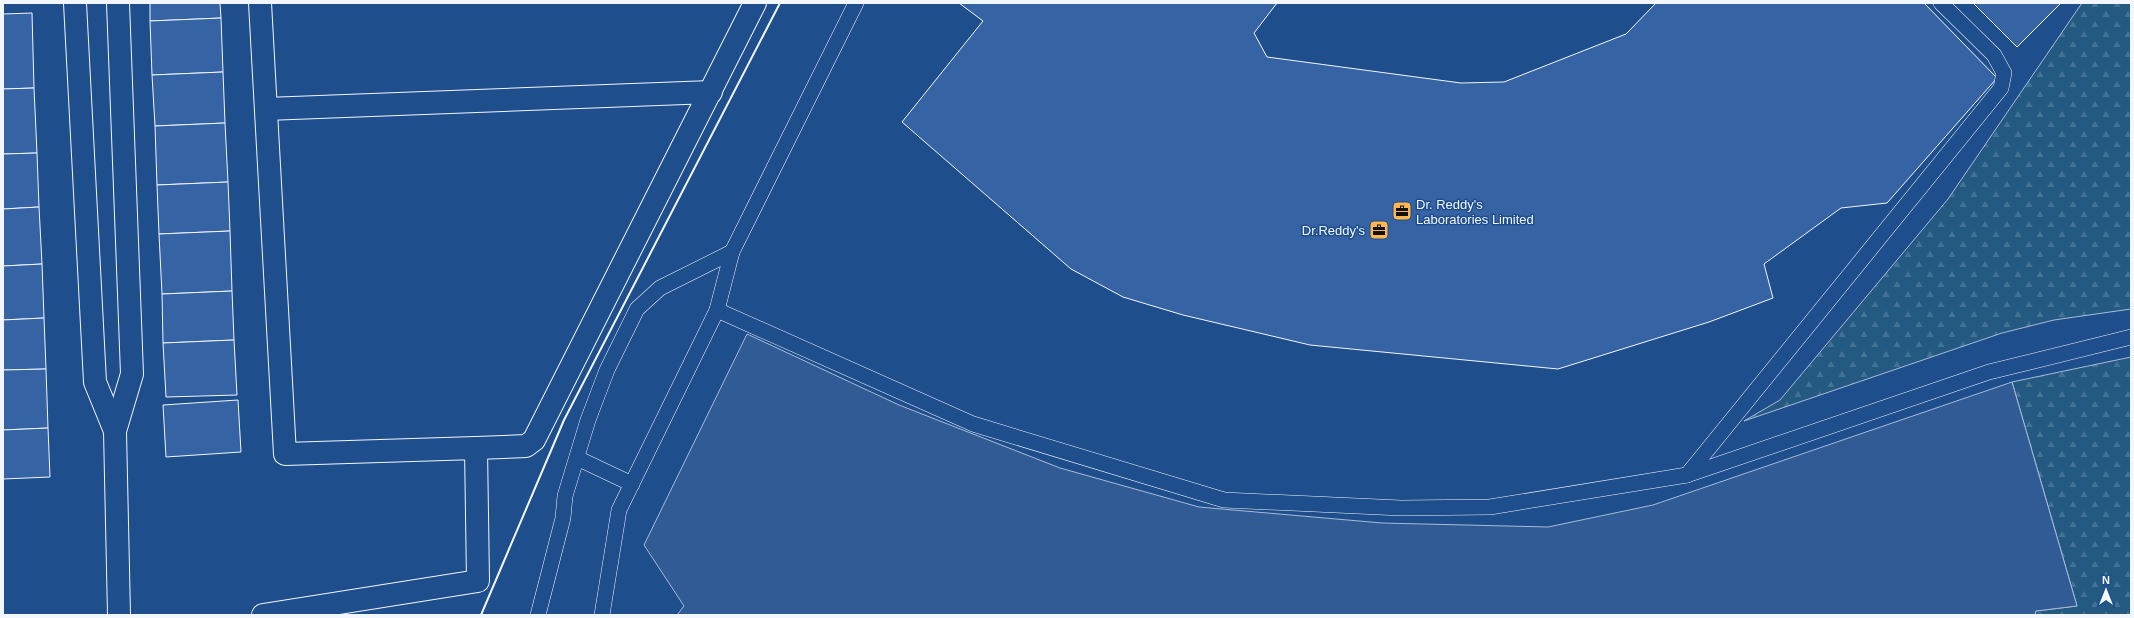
<svg xmlns="http://www.w3.org/2000/svg" width="2134" height="618" font-family="Arial,sans-serif">
<style>
.forest{fill:url(#forest-firs);stroke:#a8bbd7}
.parking{fill:#305b95;stroke:#a8bbd7}
.building{fill:#3563a3;stroke:#f2f6ff}
.lines{fill:none;stroke-linecap:round;stroke-linejoin:round}
.lane-casing{stroke:#f2f6ff;stroke-width:16}
.street-casing{stroke:#f2f6ff;stroke-width:24}
.lane{stroke:#1f4e8c;stroke-width:15}
.street{stroke:#1f4e8c;stroke-width:22}
.wall{stroke:#f2f6ff;stroke-width:2}
.labels{text-anchor:middle;stroke-width:3;stroke-linejoin:round;paint-order:stroke}
.poi-label{font-size:13px;fill:#f2f6ff;stroke:#1f4e8c;text-anchor:start}
</style>
<defs>
<pattern id="forest-firs" width="22" height="20" patternUnits="userSpaceOnUse"><rect width="22" height="20" fill="#245a82"/><path d="M5 1l3.5 6h-7zM16 11l3.5 6h-7z" fill="#447295"/></pattern>
</defs>
<rect width="100%" height="100%" fill="#1f4e8c"/>
<!-- forest -->
<g class="forest">
<polygon points="2082,3 2131,3 2131,309 2054,320 2002,333 1744,421 1780,400 1948,199"/>
<polygon points="2131,357 2131,615 2035,615 2036,611 2077,606 2012,382"/>
</g>
<!-- parking -->
<polygon class="parking" points="747,334 899,405 1060,468 1199,507 1382,523 1548,527 1653,505 2012,382 2077,606 2036,611 2035,615 677,615 684,606 644,545"/>
<!-- building -->
<g class="building">
<polygon points="150,3 220,3 221,18 150,21"/>
<polygon points="959,3 1277,3 1254,33 1267,57 1461,83 1504,82 1626,34 1656,3 1924,3 1997,78 1887,203 1841,208 1764,264 1773,298 1709,322 1558,369 1310,345 1183,315 1123,297 1071,269 902,122 983,21"/>
<polygon points="1973,3 2061,3 2017,47"/>
<polygon points="32,13 34,88 3,89 3,14"/>
<polygon points="221,18 223,72 152,75 150,21"/>
<polygon points="223,72 225,123 155,126 152,75"/>
<polygon points="34,88 37,153 3,154 3,89"/>
<polygon points="225,123 228,182 157,185 155,126"/>
<polygon points="37,153 39,207 3,209 3,154"/>
<polygon points="228,182 230,231 159,234 157,185"/>
<polygon points="39,207 42,264 3,266 3,209"/>
<polygon points="230,231 232,291 162,294 159,234"/>
<polygon points="42,264 44,318 3,320 3,266"/>
<polygon points="232,291 234,340 163,343 162,294"/>
<polygon points="44,318 46,369 3,370 3,320"/>
<polygon points="234,340 237,395 166,397 163,343"/>
<polygon points="46,369 48,428 3,430 3,370"/>
<polygon points="238,400 241,452 166,457 163,405"/>
<polygon points="48,428 50,477 3,479 3,430"/>
</g>
<g class="lines">
<!-- lane casing -->
<g class="lane-casing">
<g id="lane">
<polyline points="717,310 973,424 1224,500 1401,508 1490,507 1687,475 1989,372 2131,337"/>
<polyline points="577,458 632,484"/>
<polyline points="1687,475 2001,88 2004,73 1994,55 1941,3"/>
<polyline points="538,615 563,518 565,496 588,420 607,370 637,309 660,288 732,252"/>
<polyline points="602,615 619,510 717,310 732,252 856,3"/>
</g>
</g>
<!-- street casing -->
<g class="street-casing">
<g id="street">
<polyline points="75,3 95,382 115,431"/>
<polyline points="118,3 132,374 115,431 119,615"/>
<polyline points="260,3 285,454 476,448 478,581 263,615"/>
<polyline points="266,109 711,92"/>
<polyline points="476,448 526,446 534,440 755,3"/>
</g>
</g>
<!-- lane -->
<use href="#lane" class="lane"/>
<!-- street -->
<use href="#street" class="street"/>
<!-- wall -->
<polyline class="wall" points="481,615 564,420 780,3"/>
</g>
<!-- icons -->
<defs>
<g id="office-square" transform="scale(1)"><rect x="-9" y="-9" width="18" height="18" rx="4" fill="#ffb74d" stroke="#1f4e8c"/><path d="M-6-3h4V-5.5h4V-3h4V5H-6ZM-1-4.5V-3h2v-1.5ZM-6 0V1H6V0Z" fill="#111"/></g>
</defs>
<g fill-rule="evenodd">
<use href="#office-square" x="1402" y="211"/>
<use href="#office-square" x="1379" y="230"/>
</g>
<g class="labels">
<!-- poi labels -->
<g class="poi-label">
<text x="1416" y="209">Dr. Reddy's<tspan x="1416" dy="15">Laboratories Limited</tspan></text>
<text x="1365" y="235" text-anchor="end">Dr.Reddy's</text>
</g>
</g>
<!-- border -->
<rect width="2134" height="618" fill="none" stroke="#f2f6ff" stroke-width="8"/>
<!-- north arrow -->
<g transform="translate(2106 590)" stroke="#1f4e8c" stroke-width="3" paint-order="stroke">
<path d="M0-3L7 15L0 10L-7 15Z" fill="#f2f6ff"/>
<text y="-6" font-size="11" font-weight="bold" text-anchor="middle" fill="#f2f6ff">N</text>
</g>
</svg>
